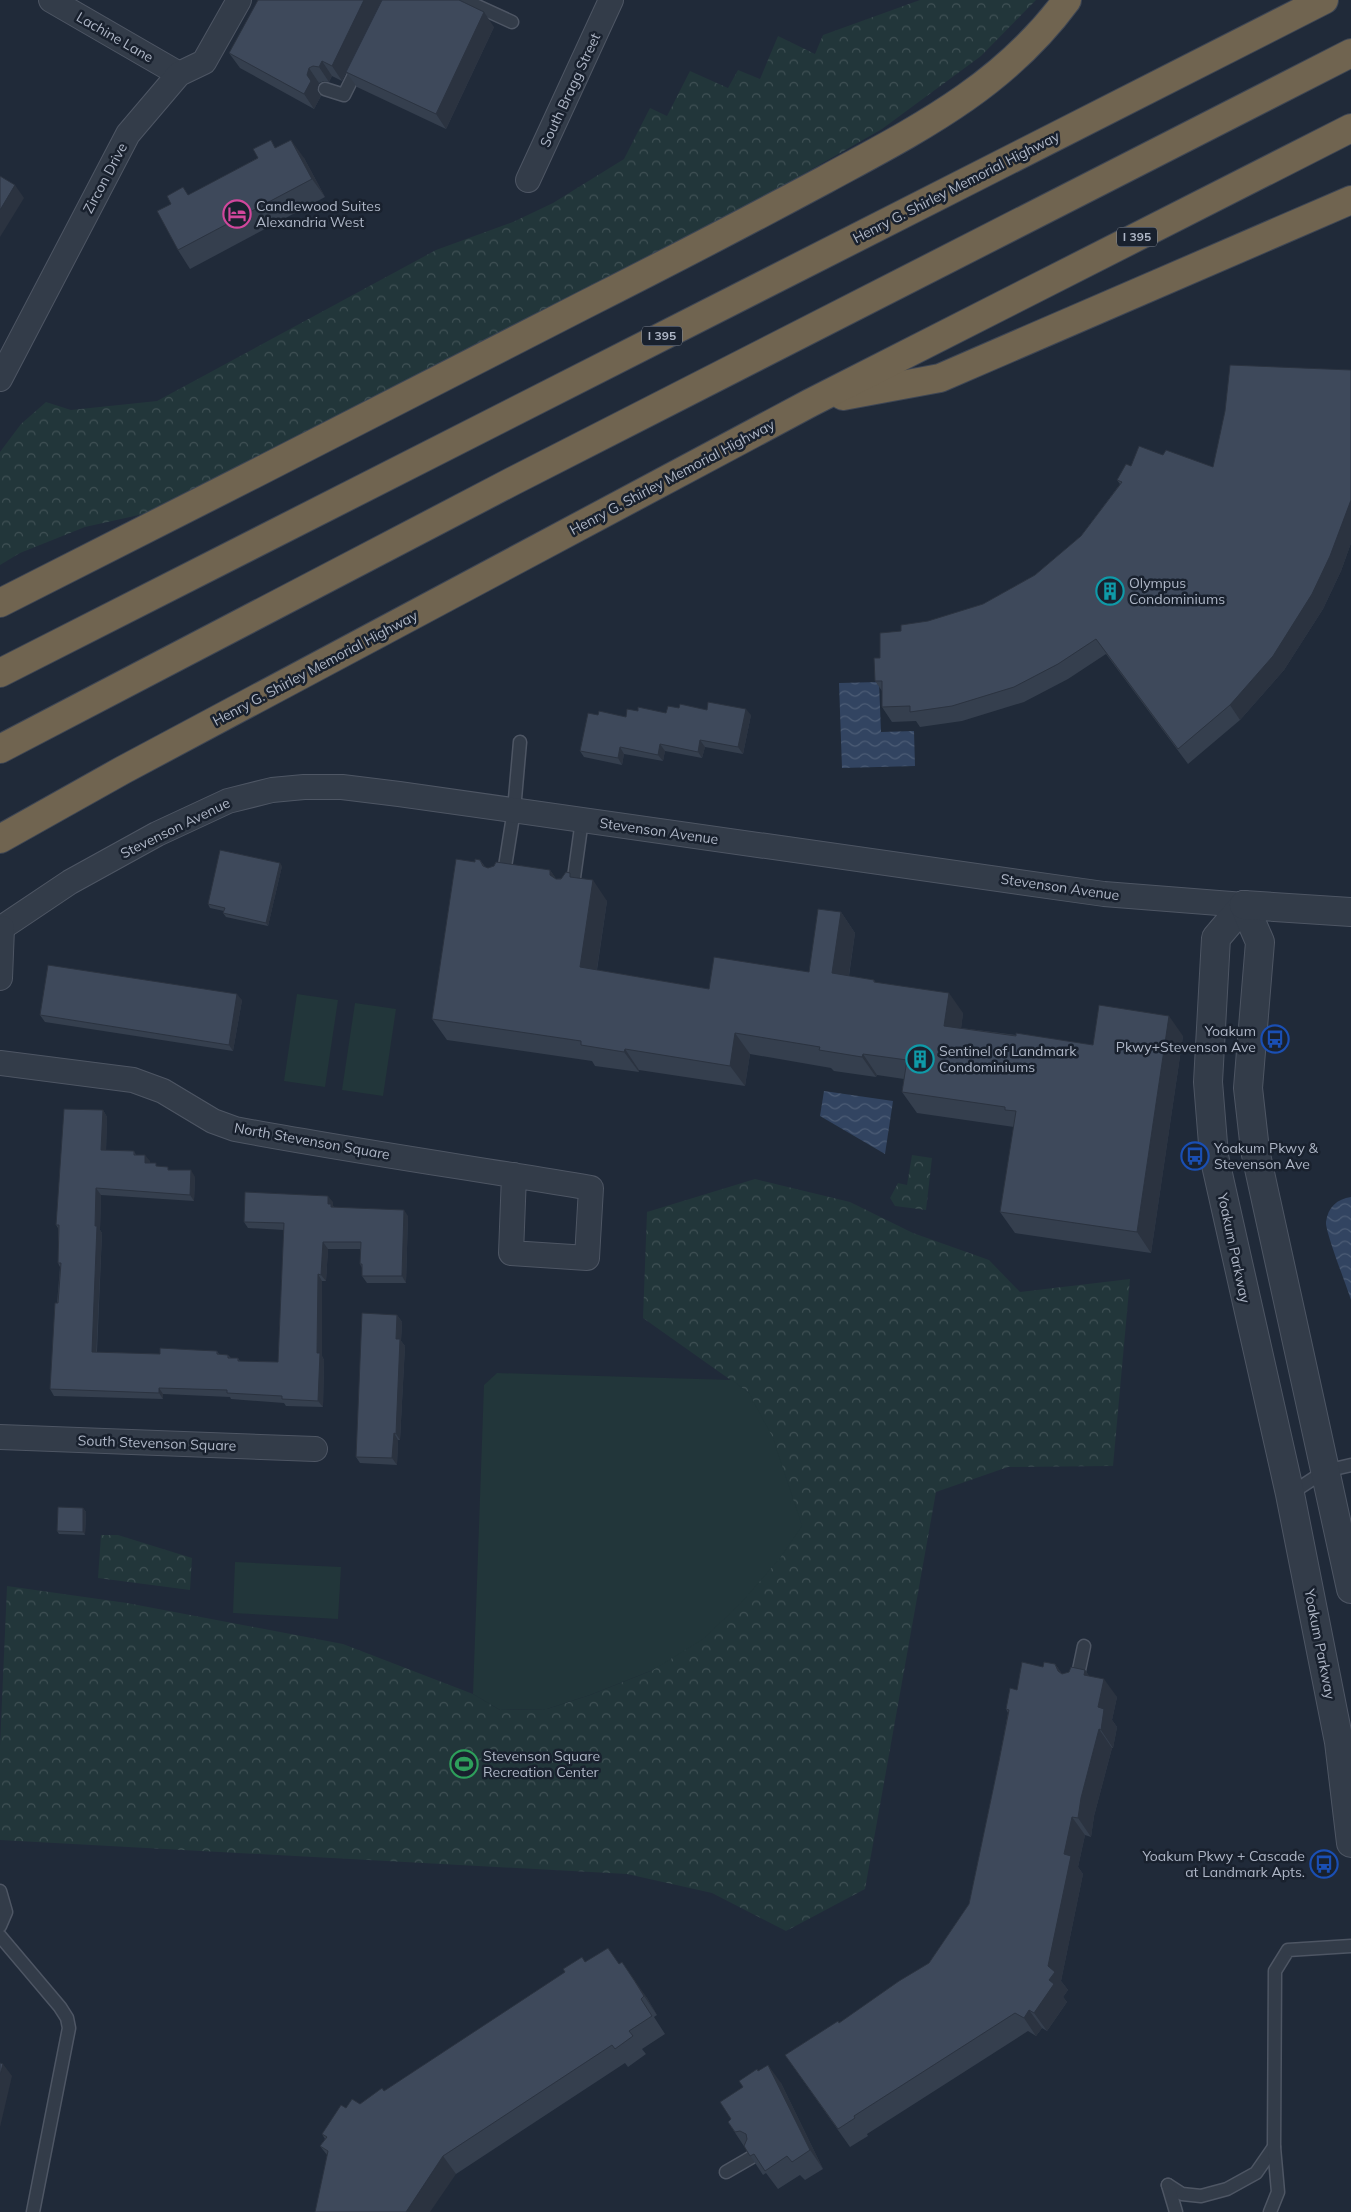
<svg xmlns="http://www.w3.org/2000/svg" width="1351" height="2212" font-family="Mulish,sans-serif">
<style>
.forest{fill:url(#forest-crowns)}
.pitch{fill:#22363a}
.water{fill:url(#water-waves)}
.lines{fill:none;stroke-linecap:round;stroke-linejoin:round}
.service-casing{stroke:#4e5664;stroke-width:15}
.minor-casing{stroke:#4e5664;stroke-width:26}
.tertiary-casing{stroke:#4e5664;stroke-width:30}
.motorway-casing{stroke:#3e4654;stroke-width:30}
.service{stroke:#333c49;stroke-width:12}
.minor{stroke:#333c49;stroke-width:24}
.tertiary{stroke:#333c49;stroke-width:28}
.motorway{stroke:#706450;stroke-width:28}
.wall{fill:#353f4e}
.shaded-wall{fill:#2b3340}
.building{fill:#3e495b;stroke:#2b3340}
.labels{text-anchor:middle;stroke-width:5;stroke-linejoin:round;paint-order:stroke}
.shield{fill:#19212e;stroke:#818998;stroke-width:1}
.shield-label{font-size:12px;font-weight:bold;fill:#aeb6c6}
.street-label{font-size:14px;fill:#aeb6c6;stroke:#19212e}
.poi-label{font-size:14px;fill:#aeb6c6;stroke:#19212e;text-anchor:start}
</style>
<defs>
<pattern id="forest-crowns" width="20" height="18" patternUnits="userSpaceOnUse" patternTransform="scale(1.25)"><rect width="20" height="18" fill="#22363a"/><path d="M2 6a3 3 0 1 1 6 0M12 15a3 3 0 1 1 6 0" fill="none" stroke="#405155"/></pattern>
<pattern id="water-waves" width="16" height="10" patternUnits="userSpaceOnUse" patternTransform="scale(1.25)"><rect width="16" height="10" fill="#324461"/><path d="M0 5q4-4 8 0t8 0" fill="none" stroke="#4d5d76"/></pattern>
</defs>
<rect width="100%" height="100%" fill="#202a39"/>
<!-- forest -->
<g class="forest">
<polygon points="920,0 1036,0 981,56 882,129 723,220 211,499 85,527 20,553 0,565 0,452 21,424 46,402 71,410 157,401 436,250 513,222 553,203 624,159 650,108 667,116 690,71 728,88 738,70 760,79 778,36 815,54 823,35"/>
<polygon points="912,1155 932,1158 926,1210 895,1206 890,1198 898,1183 907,1185"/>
<polygon points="755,1179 850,1202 913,1233 989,1260 1020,1292 1130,1279 1113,1466 1008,1467 936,1492 865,1889 786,1931 712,1893 627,1874 0,1840 0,1746 7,1586 127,1603 343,1644 473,1694 500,1710 547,1709 590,1695 653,1670 749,1393 643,1318 647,1212"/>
<polygon points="101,1535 118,1535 192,1558 190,1590 98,1578"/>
</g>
<!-- pitch -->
<g class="pitch">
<polygon points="297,994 338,1000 325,1087 284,1081"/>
<polygon points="355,1003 396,1009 383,1096 342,1090"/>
<polygon points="497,1373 732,1380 749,1393 773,1438 802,1526 780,1558 741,1603 703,1639 653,1670 590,1695 547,1709 500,1710 473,1694 484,1385"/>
<polygon points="235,1562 341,1567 338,1619 233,1613"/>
</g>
<!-- water -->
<g class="water">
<polygon points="879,682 881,732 914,731 915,766 842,768 839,683"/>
<polygon points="824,1091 893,1101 885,1154 820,1116"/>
<path d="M1351,1197V1300C1347,1287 1325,1231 1326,1222C1328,1207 1337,1199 1351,1197Z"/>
</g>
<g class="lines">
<!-- service casing -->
<g class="service-casing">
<g id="service">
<polyline points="464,0 512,22"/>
<polyline points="325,89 344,95 359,65"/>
<polyline points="503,879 514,810 520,742"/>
<polyline points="572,892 582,820"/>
<polyline points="1290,1494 1325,1471 1351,1465"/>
<polyline points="1076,1684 1084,1646"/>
<polyline points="0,1891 6,1912 0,1926"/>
<polyline points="0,1936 60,2007 67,2018 69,2028 33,2212"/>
<polyline points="726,2172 752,2157"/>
<polyline points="1168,2185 1182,2194 1201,2196 1227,2189 1256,2173 1274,2147"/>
<polyline points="1168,2185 1176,2212"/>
<polyline points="1270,2212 1278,2192 1274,2147 1275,1971 1288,1950 1351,1946"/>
</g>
</g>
<!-- minor casing -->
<g class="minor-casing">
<g id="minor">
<polyline points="51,0 179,74"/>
<polyline points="528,180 611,0"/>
<polyline points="0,379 128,134 179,74 204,62 239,0"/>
<polyline points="0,929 70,882 157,834 228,801 272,790 304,787 342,787 399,794 1104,894 1244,905"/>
<polyline points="0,978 2,928"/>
<path d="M0,1063L133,1080L163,1091L213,1121L235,1129C353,1151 472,1168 591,1188L587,1258L511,1253L514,1175"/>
<polyline points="0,1437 315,1449"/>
</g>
</g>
<!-- tertiary casing -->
<g class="tertiary-casing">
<g id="tertiary">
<polyline points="1244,905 1216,938 1208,1082 1214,1156 1290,1494 1339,1742 1351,1843"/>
<polyline points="1244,905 1260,942 1248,1088 1255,1150 1351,1589"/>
<polyline points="1244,905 1351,912"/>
</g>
</g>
<!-- motorway casing -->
<g class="motorway-casing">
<g id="motorway">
<polyline points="843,396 940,378 1351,200"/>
<path d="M0,603C195,505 390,404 584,305C665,264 746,222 826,179C918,129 1003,87 1067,0"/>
<polyline points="0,673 1324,0"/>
<polyline points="0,749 513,481 1351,53"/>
<polyline points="0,839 123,770 810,403 1351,128"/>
</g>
</g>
<!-- service -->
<use href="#service" class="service"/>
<!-- minor -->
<use href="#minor" class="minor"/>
<!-- tertiary -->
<use href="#tertiary" class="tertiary"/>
<!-- motorway -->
<use href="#motorway" class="motorway"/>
</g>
<!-- wall -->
<g class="wall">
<polygon points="382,0 342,81 332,76 329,82 324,81 319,83 317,90 321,96 314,109 240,68 229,53"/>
<polygon points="494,27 446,129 357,87 346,72"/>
<polygon points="276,148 304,158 325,197 190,269 178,250 189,195"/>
<polygon points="1351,370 1351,543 1341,571 1323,609 1284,670 1240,720 1188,764 1106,654 1068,679 1024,702 962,721 920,727 916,721 892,722 882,707 882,691 875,681 901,631 983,604 1035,575 1081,536 1120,484 1117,480 1131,466 1163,455 1213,467"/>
<polygon points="679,708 707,710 751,715 743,754 705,747 702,758 665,751 663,761 624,754 622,765 584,757 580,751 598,715 626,717 638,711 666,713"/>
<polygon points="480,860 486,868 488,868 550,870 556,879 573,877 607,901 597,970 709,989 809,972 841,912 855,933 849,976 874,980 876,983 963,1013 961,1028 1093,1045 1183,1036 1151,1253 1015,1233 1000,1212 1014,1127 917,1113 902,1092 904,1079 877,1075 876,1077 834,1071 831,1068 750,1054 745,1086 639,1070 639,1072 595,1066 592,1061 447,1040 432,1019 475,862"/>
<polygon points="282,866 268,926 226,917 223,913 224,911 210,908 208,904"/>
<polygon points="242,1000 233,1051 45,1022 40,1015"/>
<polygon points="103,1110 107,1117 106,1150 134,1151 136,1155 150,1161 150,1163 159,1167 195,1177 194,1201 101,1195 100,1230 102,1233 97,1352 160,1354 217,1351 219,1354 228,1355 231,1358 238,1358 240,1361 278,1362 284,1230 248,1228 244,1222 333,1202 333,1206 334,1207 408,1216 406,1283 367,1283 362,1276 362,1268 360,1264 360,1249 328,1249 326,1281 322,1281 322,1356 324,1360 323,1407 286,1406 284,1403 231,1399 230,1397 163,1394 163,1399 54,1396 50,1389 60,1267 58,1263 58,1228 56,1225"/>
<polygon points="397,1315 402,1322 401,1341 405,1346 400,1440 398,1440 397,1465 360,1463 356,1457"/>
<polygon points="83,1508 86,1512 85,1535 59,1534 57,1531"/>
<polygon points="1055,1664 1062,1674 1085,1670 1089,1676 1117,1697 1112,1720 1117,1727 1113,1748 1112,1748 1094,1816 1091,1837 1085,1835 1078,1867 1083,1874 1061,1981 1068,1990 1063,1997 1067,2002 1047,2031 1042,2028 1036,2036 1028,2031 867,2134 868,2136 850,2147 785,2055 839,2023 929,1963 969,1904 999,1761 1008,1713 1006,1709 1043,1667"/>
<polygon points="585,1962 620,1964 647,1998 657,2015 654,2017 665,2034 642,2049 646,2054 628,2067 625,2063 456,2174 327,2155 320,2146 325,2139 322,2134 346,2108 360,2104 384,2091"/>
<polygon points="759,2071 781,2083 823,2169 805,2180 800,2175 778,2189 766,2173 763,2175 728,2122 731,2119 743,2087"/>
</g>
<!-- shaded-wall -->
<g class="shaded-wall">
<polygon points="364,0 382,0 342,81 332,66"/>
<polygon points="484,12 494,27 446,129 436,114"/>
<polygon points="322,61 332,76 329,82 319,67"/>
<polygon points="309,68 319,83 317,90 321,96 314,109 304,94 307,75"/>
<polygon points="291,140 304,158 325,197 312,179"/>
<polygon points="15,185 24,198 0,237 0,210"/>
<polygon points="1351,500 1351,543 1341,571 1323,609 1284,670 1240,720 1230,705"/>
<polygon points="746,709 751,715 743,754 738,747"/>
<polygon points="700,740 705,747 702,758 698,752"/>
<polygon points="660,744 665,751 663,761 658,755"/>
<polygon points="620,747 624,754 622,765 618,758"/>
<polygon points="280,863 282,866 268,926 266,923"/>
<polygon points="550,870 564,890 550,875"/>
<polygon points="593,880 607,901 594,988 580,967"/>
<polygon points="841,912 855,933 846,994 832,973"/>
<polygon points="949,993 963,1013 959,1047 944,1026"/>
<polygon points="237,994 242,1000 233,1051 229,1045"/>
<polygon points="1169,1016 1183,1036 1151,1253 1137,1232"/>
<polygon points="735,1033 750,1054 745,1086 730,1066"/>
<polygon points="625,1049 639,1070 639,1072 624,1052"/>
<polygon points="863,1054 877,1075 876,1077 862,1057"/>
<polygon points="103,1110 107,1117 106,1157 101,1150"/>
<polygon points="145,1155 150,1161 149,1169 145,1163"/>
<polygon points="191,1170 195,1177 194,1201 190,1195"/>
<polygon points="96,1188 101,1195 100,1230 102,1233 96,1358 92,1352"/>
<polygon points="328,1196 333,1202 333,1206 336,1210 336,1214 328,1204"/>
<polygon points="404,1210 408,1216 406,1283 402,1276"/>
<polygon points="323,1242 328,1249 326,1281 321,1275"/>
<polygon points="318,1274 322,1281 322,1356 324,1360 323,1407 318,1401 317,1353"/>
<polygon points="397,1315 402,1322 401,1341 405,1346 400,1440 396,1434 396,1339"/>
<polygon points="159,1388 163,1394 163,1399 159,1393"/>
<polygon points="394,1433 398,1440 397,1465 392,1458"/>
<polygon points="83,1508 86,1512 85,1535 83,1532"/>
<polygon points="1055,1664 1068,1682 1058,1671"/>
<polygon points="1085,1670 1098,1688 1084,1675"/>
<polygon points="1104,1679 1117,1697 1112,1720 1117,1727 1113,1748 1101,1730 1098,1707"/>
<polygon points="1099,1729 1112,1748 1094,1816 1091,1837 1078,1818 1081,1798"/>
<polygon points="1072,1817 1085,1835 1078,1867 1083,1874 1061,1981 1068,1990 1063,1997 1067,2002 1047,2031 1034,2013 1049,1980 1048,1966 1064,1854"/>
<polygon points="622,1962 647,1998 657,2015 644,1996"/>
<polygon points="1029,2010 1042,2028 1036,2036 1024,2018"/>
<polygon points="3,2064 12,2076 0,2127 0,2075"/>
<polygon points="768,2065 781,2083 823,2169 810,2150"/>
<polygon points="443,2156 456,2174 430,2212 406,2212"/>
</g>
<!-- building -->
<g class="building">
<polygon points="258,0 364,0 332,66 322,61 319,67 313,66 309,68 307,75 311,81 304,94 229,53"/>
<polygon points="382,0 459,0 484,12 436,114 346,72"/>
<polygon points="271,140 275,148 291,140 312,179 178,250 157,211 171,204 167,196 183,187 188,195 258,158 253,149"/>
<polygon points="0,176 15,185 0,210"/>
<polygon points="1230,365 1351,370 1351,500 1330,556 1312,594 1273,656 1230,705 1178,749 1096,639 1058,664 1014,687 952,706 910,712 910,706 882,707 882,681 875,681 874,658 880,658 880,633 901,631 901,625 928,621 983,604 1035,575 1081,536 1122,482 1117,480 1126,464 1131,466 1139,446 1163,455 1166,450 1213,467 1225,411"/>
<polygon points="708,702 746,709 738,747 700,740 698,752 660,744 658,755 620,747 618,758 580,751 588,713 598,715 599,711 626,717 627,709 638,711 638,707 666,713 668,706 679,708 680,704 707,710"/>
<polygon points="220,850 280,863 266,923 223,913 225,908 208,904"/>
<polygon points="456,859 475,862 475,859 480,860 483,866 488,868 494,866 496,862 550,870 550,875 556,879 561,879 566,872 570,873 570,877 593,880 580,967 709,989 714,957 809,972 818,909 841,912 832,973 874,980 874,982 949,993 944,1026 1016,1036 1016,1033 1093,1045 1099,1005 1169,1016 1137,1232 1000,1212 1016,1111 1005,1110 1005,1107 902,1092 907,1060 863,1054 862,1057 819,1050 820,1047 735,1033 730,1066 625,1049 624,1052 581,1045 581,1041 432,1019"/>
<polygon points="48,965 237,994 229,1045 40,1015"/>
<polygon points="64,1109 103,1110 101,1150 134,1151 134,1155 145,1155 145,1163 156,1163 156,1166 168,1167 168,1170 191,1170 190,1195 96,1188 95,1226 97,1226 92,1352 160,1354 160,1348 196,1350 217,1351 217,1354 228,1355 228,1358 238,1358 238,1361 278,1362 284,1223 244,1222 245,1192 328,1196 328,1204 331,1204 331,1207 404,1210 402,1276 362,1276 362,1264 360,1264 361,1242 323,1242 321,1275 318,1274 317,1353 320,1353 318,1401 282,1399 282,1396 227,1393 227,1390 159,1388 159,1393 50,1389 55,1303 58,1303 61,1263 58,1263 59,1225 56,1225"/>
<polygon points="362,1313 397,1315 396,1339 400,1339 396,1434 394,1433 392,1458 356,1457"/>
<polygon points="58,1507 83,1508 83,1532 57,1531"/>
<polygon points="1022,1662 1043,1667 1044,1662 1055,1664 1058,1671 1062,1674 1069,1672 1071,1667 1085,1670 1084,1675 1104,1679 1098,1707 1104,1709 1101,1730 1099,1729 1081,1798 1078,1818 1072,1817 1064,1854 1071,1856 1048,1966 1055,1972 1049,1980 1054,1984 1034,2013 1029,2010 1024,2018 1015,2013 854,2116 855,2118 838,2129 785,2055 838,2021 839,2023 899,1981 929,1963 969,1904 999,1761 1009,1710 1006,1709 1010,1688 1017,1690"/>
<polygon points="608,1948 619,1964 622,1962 634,1980 644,1996 641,1999 652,2016 629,2031 633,2036 615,2049 612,2045 443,2156 406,2212 315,2212 328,2151 320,2146 327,2137 322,2134 341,2105 346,2108 352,2099 360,2104 382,2088 384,2091 565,1972 563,1969 582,1957 585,1962"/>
<polygon points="0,2063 3,2064 0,2075"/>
<polygon points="768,2065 810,2150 792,2162 787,2156 765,2171 754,2154 750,2156 744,2146 747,2139 746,2134 740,2131 735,2132 728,2122 731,2119 720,2102 743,2087 739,2081 757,2069 758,2071"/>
</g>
<!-- icons -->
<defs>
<g id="hotel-ring" transform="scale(1.4375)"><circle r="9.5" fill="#19212e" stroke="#d1479c" stroke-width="1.5"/><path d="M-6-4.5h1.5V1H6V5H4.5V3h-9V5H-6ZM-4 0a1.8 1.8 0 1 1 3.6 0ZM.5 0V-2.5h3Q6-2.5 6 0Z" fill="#d1479c"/></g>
<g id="building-ring" transform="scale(1.4375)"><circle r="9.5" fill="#19212e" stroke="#0f9aa8" stroke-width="1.5"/><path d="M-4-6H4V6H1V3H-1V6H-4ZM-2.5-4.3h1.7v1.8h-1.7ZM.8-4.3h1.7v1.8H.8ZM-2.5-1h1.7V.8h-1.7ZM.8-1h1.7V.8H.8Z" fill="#0f9aa8"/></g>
<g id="bus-ring" transform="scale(1.4375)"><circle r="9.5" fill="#19212e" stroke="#1a4fb4" stroke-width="1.5"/><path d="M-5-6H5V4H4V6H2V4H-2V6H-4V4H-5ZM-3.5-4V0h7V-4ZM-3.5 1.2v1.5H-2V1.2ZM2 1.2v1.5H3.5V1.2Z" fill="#1a4fb4"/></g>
<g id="stadium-ring" transform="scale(1.4375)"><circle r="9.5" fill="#19212e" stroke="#2e9e5b" stroke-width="1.5"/><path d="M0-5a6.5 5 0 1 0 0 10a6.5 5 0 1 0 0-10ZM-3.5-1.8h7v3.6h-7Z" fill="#2e9e5b"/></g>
</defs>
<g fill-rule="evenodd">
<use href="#hotel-ring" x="237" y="214"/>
<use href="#building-ring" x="1110" y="591"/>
<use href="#bus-ring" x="1275" y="1039"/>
<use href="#building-ring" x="920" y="1059"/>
<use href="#bus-ring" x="1195" y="1156"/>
<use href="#stadium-ring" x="464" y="1764"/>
<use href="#bus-ring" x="1324" y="1864"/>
</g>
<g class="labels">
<!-- shield labels -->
<g class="shield">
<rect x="1117" y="227.5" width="40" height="19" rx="4"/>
<rect x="642" y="326.5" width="40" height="19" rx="4"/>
</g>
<g class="shield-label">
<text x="1137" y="241">I 395</text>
<text x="662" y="340">I 395</text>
</g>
<!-- street labels -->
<g class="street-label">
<text transform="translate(115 37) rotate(30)" y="5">Lachine Lane</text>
<text transform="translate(570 90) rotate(-65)" y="5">South Bragg Street</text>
<text transform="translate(105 178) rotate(-62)" y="5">Zircon Drive</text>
<text transform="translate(956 187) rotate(-27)" y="5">Henry G. Shirley Memorial Highway</text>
<text transform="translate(672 477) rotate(-28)" y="5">Henry G. Shirley Memorial Highway</text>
<text transform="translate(315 668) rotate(-28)" y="5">Henry G. Shirley Memorial Highway</text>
<text transform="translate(175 828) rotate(-26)" y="5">Stevenson Avenue</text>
<text transform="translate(659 831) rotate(8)" y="5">Stevenson Avenue</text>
<text transform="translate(1060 887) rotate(8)" y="5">Stevenson Avenue</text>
<text transform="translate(312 1141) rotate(10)" y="5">North Stevenson Square</text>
<text transform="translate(1234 1248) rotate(78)" y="5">Yoakum Parkway</text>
<text transform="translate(157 1443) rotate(2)" y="5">South Stevenson Square</text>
<text transform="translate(1320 1644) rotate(79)" y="5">Yoakum Parkway</text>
</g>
<!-- poi labels -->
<g class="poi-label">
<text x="256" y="211">Candlewood Suites<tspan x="256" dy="16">Alexandria West</tspan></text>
<text x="1129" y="588">Olympus<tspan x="1129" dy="16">Condominiums</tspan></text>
<text x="1256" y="1036" text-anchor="end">Yoakum<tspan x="1256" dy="16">Pkwy+Stevenson Ave</tspan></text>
<text x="939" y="1056">Sentinel of Landmark<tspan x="939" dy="16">Condominiums</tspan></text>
<text x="1214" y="1153">Yoakum Pkwy &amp;<tspan x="1214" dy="16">Stevenson Ave</tspan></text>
<text x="483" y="1761">Stevenson Square<tspan x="483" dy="16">Recreation Center</tspan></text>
<text x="1305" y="1861" text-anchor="end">Yoakum Pkwy + Cascade<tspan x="1305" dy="16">at Landmark Apts.</tspan></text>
</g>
</g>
</svg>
